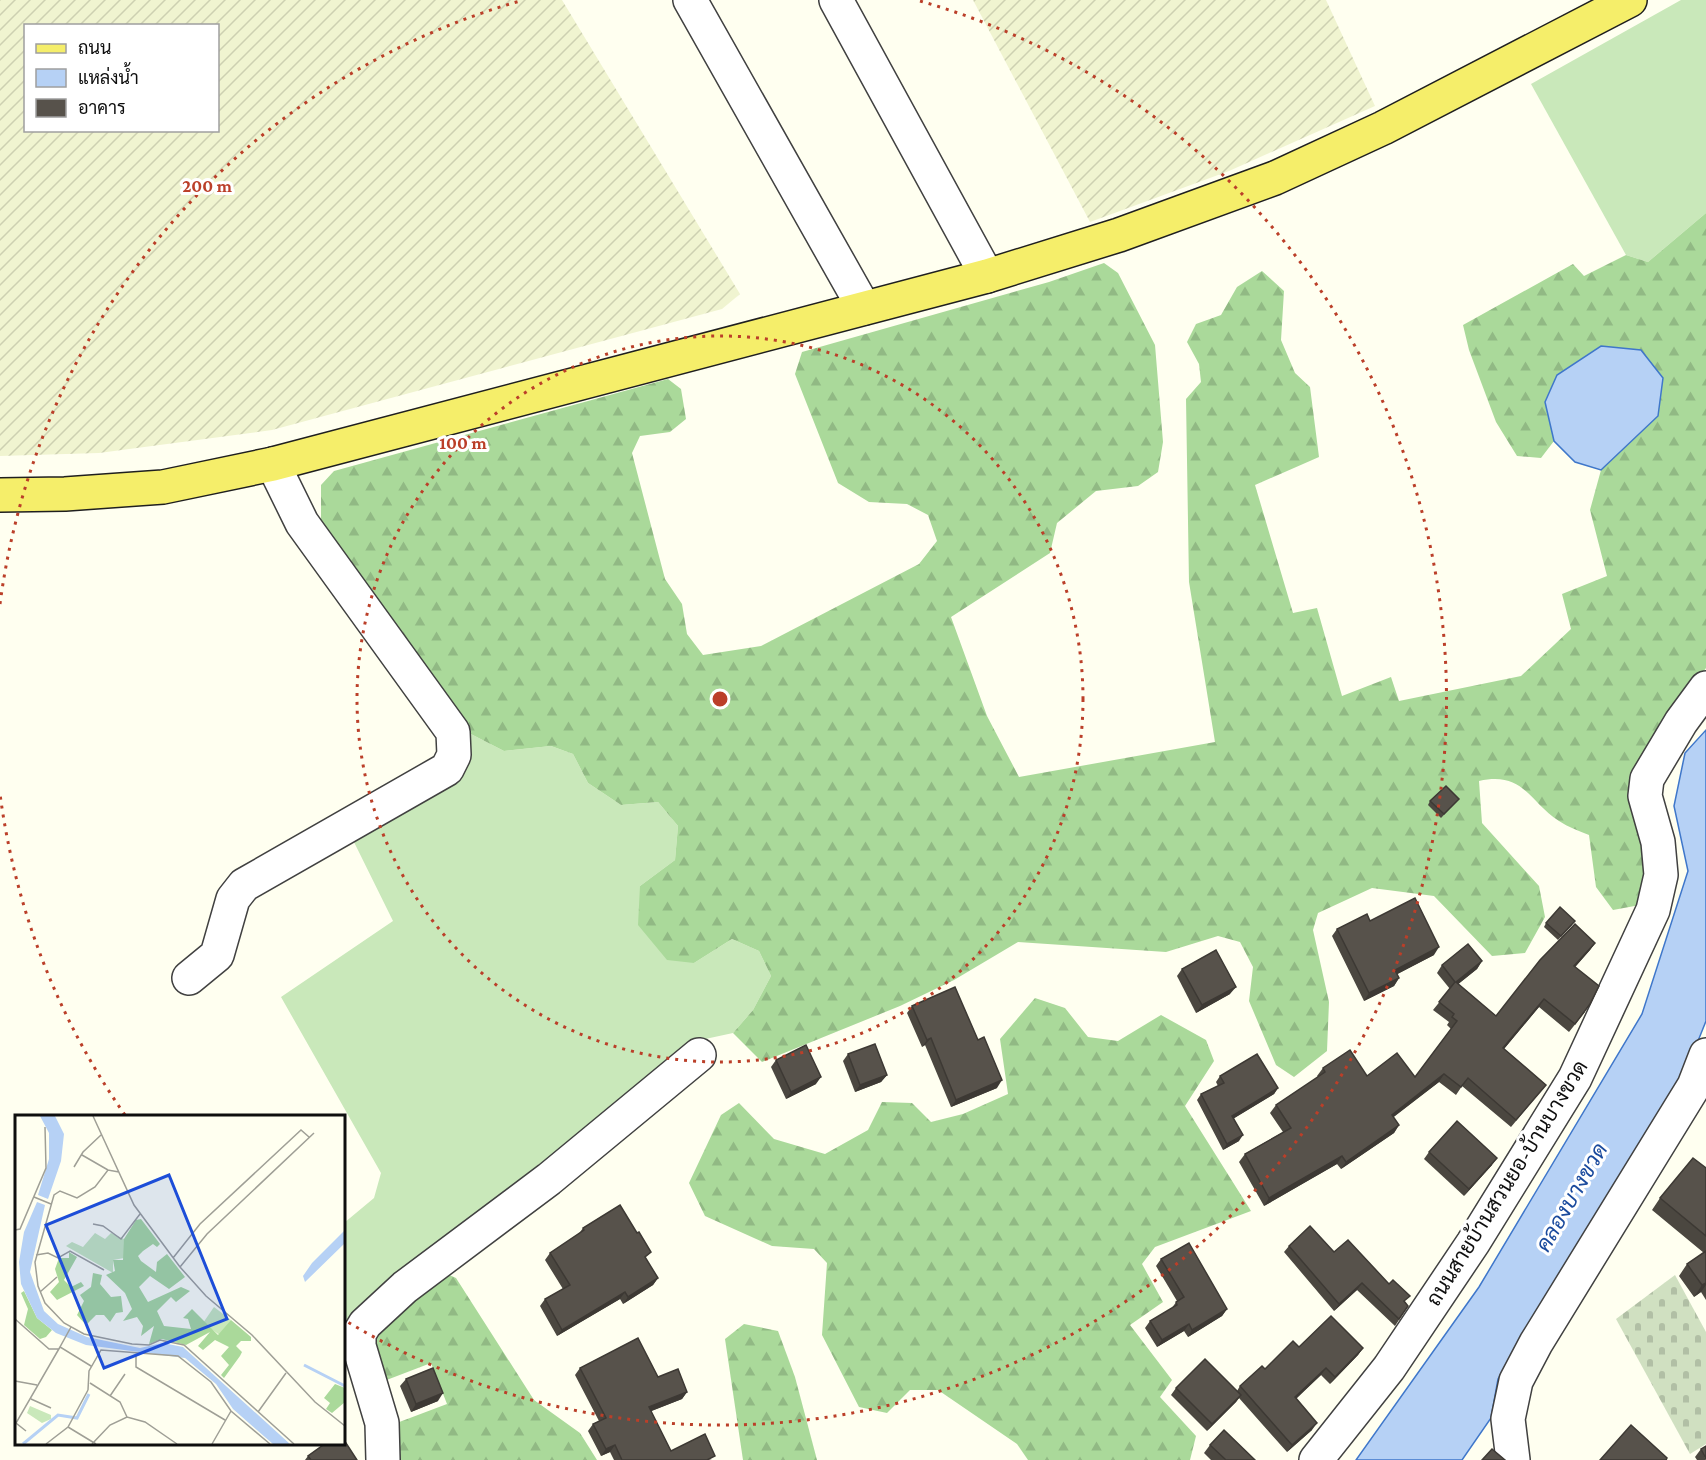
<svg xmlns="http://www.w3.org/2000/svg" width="1706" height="1460" font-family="'Crimson Pro',Sarabun,serif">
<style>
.farmland{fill:url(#farmland-furrows);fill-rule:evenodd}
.grass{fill:#c9e8ba}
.forest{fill:url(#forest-firs)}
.cemetery{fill:url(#cemetery-stones)}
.water{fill:#b6d1f5;stroke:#3f77ca;stroke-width:1.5}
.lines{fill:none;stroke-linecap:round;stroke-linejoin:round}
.minor-casing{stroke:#414141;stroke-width:36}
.major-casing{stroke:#1f1f1f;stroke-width:36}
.minor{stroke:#fff;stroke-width:33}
.major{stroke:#f5ee6a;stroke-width:33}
.wall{fill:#4b4740}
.shaded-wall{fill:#3d3934}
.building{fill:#57524b;stroke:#3d3934;stroke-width:1.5}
.ring{fill:none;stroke:#bb3f29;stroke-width:3;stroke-dasharray:3 6}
.labels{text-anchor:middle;stroke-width:6;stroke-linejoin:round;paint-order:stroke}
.street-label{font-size:21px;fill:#0e0e0e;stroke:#fff}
.water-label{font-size:22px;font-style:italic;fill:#1a4a9d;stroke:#fff}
.inset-river{fill:none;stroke:#b6d1f5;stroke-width:3}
.inset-road{fill:none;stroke:#9f9f96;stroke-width:1.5}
.view{fill:#1d4ed8;fill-opacity:0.15;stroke:#1d4ed8;stroke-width:3}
.inset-edge{fill:none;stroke:#0e0e0e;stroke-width:3}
.centre{fill:#bb3f29;stroke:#fff;stroke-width:3}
.ring-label{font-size:18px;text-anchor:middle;font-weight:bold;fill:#bb3f29;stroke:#fff;stroke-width:6;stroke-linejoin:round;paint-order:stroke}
</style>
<defs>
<pattern id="farmland-furrows" width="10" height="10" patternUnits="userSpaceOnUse" patternTransform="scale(1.5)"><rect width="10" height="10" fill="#f0f4d0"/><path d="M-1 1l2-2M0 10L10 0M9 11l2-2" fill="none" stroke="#cdd0b1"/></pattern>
<pattern id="forest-firs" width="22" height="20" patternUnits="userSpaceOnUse" patternTransform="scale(1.5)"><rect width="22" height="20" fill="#aad99a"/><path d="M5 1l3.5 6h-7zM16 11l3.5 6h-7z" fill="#91b984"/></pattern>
<pattern id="cemetery-stones" width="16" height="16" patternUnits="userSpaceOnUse" patternTransform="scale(1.5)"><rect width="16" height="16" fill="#d0e0c1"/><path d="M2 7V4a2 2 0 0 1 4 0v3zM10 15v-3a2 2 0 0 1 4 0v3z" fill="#b1bfa5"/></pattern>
</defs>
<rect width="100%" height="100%" fill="#fffff0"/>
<!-- farmland -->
<g class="farmland">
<path d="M0,0H562L740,294L722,309L272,430L99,453L0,456ZM26,26H218V130H26Z"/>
<polygon points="973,0 1326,0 1375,106 1229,171 1090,222"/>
</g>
<!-- grass -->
<g class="grass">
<polygon points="1681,0 1706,0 1706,213 1648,262 1626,255 1531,84"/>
<polygon points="465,731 504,751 551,746 573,754 588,783 621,805 658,802 678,826 675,860 640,886 694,963 732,939 759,951 771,976 753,1010 733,1033 696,1041 344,1332 344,1223 374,1198 381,1173 281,997 393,921 351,836"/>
</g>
<!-- forest -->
<g class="forest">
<path d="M1706,213V668L1646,754L1650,872L1640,905L1613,910L1596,887L1589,835C1579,831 1568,827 1559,821C1529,802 1524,771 1479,781L1482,823L1539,886L1545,917L1525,953L1492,956L1434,896L1372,888L1318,913L1313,930L1329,1002L1327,1051L1294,1077L1276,1065L1249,1001L1253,967L1240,942L1218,936L1166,952L1018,942L954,980L900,1006L762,1062L733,1033L753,1010L771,976L759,951L732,939L694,963L667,960L638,925L640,886L675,860L678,826L658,802L621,805L588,783L573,754L551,746L504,751L465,731L321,525V485L334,471L668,379L681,389L686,419L670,432L640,436L632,453L665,579L682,604L687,634L703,655L761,646L919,564L937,541L928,515L907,504L869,502L838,483L795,374L802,352L1049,282L1104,263L1118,273L1155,345L1163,442L1158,472L1138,486L1096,491L1057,523L1050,553L951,617L987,716L1019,777L1215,742L1189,582L1186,399L1201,382L1199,364L1187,342L1196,324L1221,315L1237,287L1262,271L1284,291L1281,340L1295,373L1310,387L1319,457L1255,485L1293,613L1317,608L1342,696L1391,677L1399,701L1521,676L1571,629L1562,594L1607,576L1590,510L1601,470L1658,416L1601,346L1557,375L1545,402L1554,441L1541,458L1517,456L1496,422L1469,350L1463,325L1573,264L1584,276L1626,255L1648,262Z"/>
<polygon points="1035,998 1065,1008 1088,1037 1118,1041 1161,1015 1206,1040 1214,1061 1185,1106 1251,1211 1155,1247 1142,1264 1163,1302 1130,1325 1172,1380 1160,1397 1196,1436 1190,1460 1028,1460 1017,1444 938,1390 910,1390 887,1413 859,1407 822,1335 827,1263 814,1249 772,1246 705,1216 689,1183 721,1115 739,1103 774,1139 825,1154 868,1130 882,1102 912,1103 931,1122 963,1114 1008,1094 1000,1039"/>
<polygon points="445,1273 456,1278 534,1400 580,1433 597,1460 395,1460 394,1424 447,1404 431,1363 384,1381 370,1346 377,1324"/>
<polygon points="744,1324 778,1331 795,1377 817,1460 743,1460 725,1339"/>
</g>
<!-- cemetery -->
<polygon class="cemetery" points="1675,1275 1706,1332 1706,1444 1690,1454 1616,1319"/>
<!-- water -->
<g class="water">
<polygon points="1601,346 1641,350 1663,378 1658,416 1601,470 1575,462 1554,441 1545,402 1557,375"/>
<polygon points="1706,730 1706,1021 1690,1061 1498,1379 1491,1418 1462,1460 1356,1460 1479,1287 1642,1014 1688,871 1674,806 1685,753"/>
</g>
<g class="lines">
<!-- minor casing -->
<g class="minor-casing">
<g id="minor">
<polyline points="690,0 864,308"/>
<polyline points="836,0 987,276"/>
<polyline points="189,978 217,955 233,899 244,885 447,769 454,755 453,732 302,523 273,464"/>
<polyline points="383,1460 382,1423 359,1346 359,1334 365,1324 405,1287 549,1179 699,1055"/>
<polyline points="1316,1460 1389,1368 1473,1243 1575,1078 1653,910 1661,875 1658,842 1645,796 1647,779 1681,722 1706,688"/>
<polyline points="1513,1460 1508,1419 1516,1381 1536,1343 1694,1086 1706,1055"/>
</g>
</g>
<!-- major casing -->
<g class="major-casing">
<polyline id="major" points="0,495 65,494 163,487 273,464 987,276 1119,235 1275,178 1383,128 1630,0"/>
</g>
<!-- minor -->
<use href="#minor" class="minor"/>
<!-- major -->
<use href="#major" class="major"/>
</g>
<!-- wall -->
<g class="wall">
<polygon points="1430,801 1456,802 1441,818 1428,805"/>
<polygon points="1370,921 1434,955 1397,974 1399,978 1394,986 1364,1001 1332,936 1337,929"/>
<polygon points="1546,923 1572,925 1558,940 1544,927"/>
<polygon points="1595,943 1590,950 1575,967 1585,1012 1569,1032 1539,1007 1504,1049 1546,1085 1511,1127 1462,1086 1456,1095 1439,1082 1393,1117 1399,1125 1394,1133 1341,1169 1337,1164 1264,1206 1239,1162 1245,1154 1283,1132 1270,1113 1276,1105 1318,1077 1317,1076 1323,1068 1367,1076 1415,1077 1451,1029 1447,1025 1449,1022 1433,1010 1450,989 1437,973 1442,965 1482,961 1477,969 1458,984 1496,1016"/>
<polygon points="1182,969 1230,994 1196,1013 1177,976"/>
<polygon points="912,1006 978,1040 997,1088 951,1107 925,1045 922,1047 907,1013"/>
<polygon points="848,1054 887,1075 881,1082 855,1092 843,1061"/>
<polygon points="776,1060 816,1084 786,1099 771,1067"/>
<polygon points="1220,1076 1278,1088 1274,1094 1234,1118 1239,1141 1223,1150 1197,1100 1201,1094 1218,1086 1216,1082"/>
<polygon points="1429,1152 1492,1165 1464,1196 1424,1159"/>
<polygon points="1706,1168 1706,1300 1701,1292 1694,1297 1679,1276 1687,1264 1704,1253 1652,1210 1660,1198"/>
<polygon points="583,1228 646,1259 658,1278 653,1285 623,1304 620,1299 557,1336 540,1306 545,1299 563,1289 545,1260 550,1253 578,1235"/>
<polygon points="1289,1246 1334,1252 1405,1302 1408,1306 1395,1326 1357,1290 1334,1311 1284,1252"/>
<polygon points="1161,1259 1227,1309 1222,1316 1188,1337 1184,1331 1157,1347 1145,1328 1150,1321 1171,1309 1177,1301 1156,1266"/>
<polygon points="1299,1347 1363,1348 1358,1355 1330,1384 1321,1375 1296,1399 1312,1430 1287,1452 1239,1398 1236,1402 1207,1431 1171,1395 1176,1388 1237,1391 1240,1386 1265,1369"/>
<polygon points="580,1368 658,1377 687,1392 682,1399 651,1411 671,1451 712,1460 614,1460 610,1452 601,1456 588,1431 593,1424 599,1421 575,1375"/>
<polygon points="406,1379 438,1401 411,1412 400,1386"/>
<polygon points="1210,1445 1255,1460 1211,1460 1204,1453"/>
<polygon points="1701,1449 1706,1460 1697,1460 1695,1457"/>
<polygon points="308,1456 357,1460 305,1460"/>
</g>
<!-- shaded-wall -->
<g class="shaded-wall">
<polygon points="1595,943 1590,950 1569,974 1574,966"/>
<polygon points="1439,947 1434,955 1390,978 1395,970"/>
<polygon points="1482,961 1477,969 1451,990 1456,982"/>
<polygon points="1399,978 1394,986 1364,1001 1369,993"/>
<polygon points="1236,987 1230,994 1196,1013 1202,1005"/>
<polygon points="1544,999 1539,1007 1498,1056 1503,1048"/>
<polygon points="931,1038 925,1045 922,1047 927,1040"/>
<polygon points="1444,1074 1439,1082 1386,1123 1392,1115"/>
<polygon points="887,1075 881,1082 855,1092 860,1085"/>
<polygon points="821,1077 816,1084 786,1099 791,1092"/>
<polygon points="1002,1080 997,1088 951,1107 956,1100"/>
<polygon points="1278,1088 1274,1094 1228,1122 1232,1116"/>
<polygon points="1399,1125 1394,1133 1341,1169 1346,1162"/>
<polygon points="1243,1135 1239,1141 1223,1150 1227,1144"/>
<polygon points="1342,1156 1337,1164 1264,1206 1269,1198"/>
<polygon points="1497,1158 1492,1165 1464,1196 1469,1189"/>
<polygon points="658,1278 653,1285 623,1304 628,1297"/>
<polygon points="1362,1283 1357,1290 1334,1311 1339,1304"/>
<polygon points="1706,1283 1706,1285 1701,1292 1694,1297 1702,1285"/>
<polygon points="625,1292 620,1299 557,1336 562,1330"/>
<polygon points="1227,1309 1222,1316 1188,1337 1192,1330"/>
<polygon points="1189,1324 1184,1331 1157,1347 1162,1340"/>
<polygon points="1363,1348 1358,1355 1330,1384 1335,1377"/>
<polygon points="1326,1368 1321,1375 1290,1404 1295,1397"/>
<polygon points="687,1392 682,1399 644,1414 649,1407"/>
<polygon points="443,1393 438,1401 411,1412 416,1404"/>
<polygon points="1241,1395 1236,1402 1207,1431 1212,1424"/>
<polygon points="1317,1423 1312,1430 1287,1452 1292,1445"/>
<polygon points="615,1445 610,1452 601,1456 606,1449"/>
</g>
<!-- building -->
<g class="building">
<polygon points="1446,786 1459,799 1444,814 1430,801"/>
<polygon points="1415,898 1439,947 1395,970 1399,978 1369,993 1337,929 1367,914 1370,921"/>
<polygon points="1560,907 1575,921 1561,936 1546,923"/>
<polygon points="1575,924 1595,943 1574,966 1599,986 1590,1004 1575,1024 1544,999 1503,1048 1546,1085 1516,1120 1468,1078 1461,1087 1444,1074 1392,1115 1399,1125 1346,1162 1342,1156 1269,1198 1245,1154 1291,1128 1276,1105 1325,1072 1323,1068 1350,1050 1367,1076 1397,1053 1415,1077 1457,1021 1452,1017 1454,1014 1439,1002 1455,982 1442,965 1468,944 1482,961 1456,982 1496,1016 1540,960"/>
<polygon points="1216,950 1236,987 1202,1005 1182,969"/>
<polygon points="955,987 978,1040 984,1037 1002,1080 956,1100 931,1038 927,1040 912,1006"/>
<polygon points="875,1044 887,1075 860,1085 848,1054"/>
<polygon points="806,1045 821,1077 791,1092 776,1060"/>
<polygon points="1257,1054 1278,1088 1232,1116 1243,1135 1227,1144 1201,1094 1224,1083 1220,1076"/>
<polygon points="1457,1121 1497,1158 1469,1189 1429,1152"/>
<polygon points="1693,1158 1706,1168 1706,1236 1660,1198"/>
<polygon points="620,1205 637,1233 639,1232 651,1252 645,1257 658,1278 628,1297 625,1292 562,1330 545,1299 570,1285 550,1253 584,1230 583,1228"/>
<polygon points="1310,1226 1334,1252 1348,1240 1389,1284 1393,1280 1410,1296 1404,1301 1408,1306 1399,1319 1362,1283 1339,1304 1289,1246"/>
<polygon points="1189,1243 1227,1309 1192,1330 1189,1324 1162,1340 1150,1321 1177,1305 1176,1302 1184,1297 1161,1259"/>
<polygon points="1706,1251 1706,1283 1702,1285 1687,1264"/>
<polygon points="1331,1316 1363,1348 1335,1377 1326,1368 1295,1397 1317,1423 1292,1445 1240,1386 1262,1366 1265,1369 1293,1341 1299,1347"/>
<polygon points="638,1338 658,1377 678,1369 687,1392 649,1407 671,1451 705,1434 715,1456 707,1460 622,1460 615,1445 606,1449 593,1424 606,1418 580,1368"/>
<polygon points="1205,1359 1241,1395 1212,1424 1176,1388"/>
<polygon points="433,1368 443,1393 416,1404 406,1379"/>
<polygon points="1631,1425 1667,1458 1666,1460 1600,1460"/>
<polygon points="1224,1430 1255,1460 1226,1460 1210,1445"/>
<polygon points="344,1440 357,1460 311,1460 308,1456 326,1443 344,1443"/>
<polygon points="1706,1446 1706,1459 1701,1449"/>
<polygon points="1492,1449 1505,1460 1482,1460"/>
</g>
<!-- distance rings -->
<g class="ring">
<circle cx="720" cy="699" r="363"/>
<path d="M125 1115A726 726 0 0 1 0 794M0 604A726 726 0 0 1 520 1M920 1A726 726 0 1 1 346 1321"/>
</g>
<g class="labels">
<!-- street labels -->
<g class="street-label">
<text transform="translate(1507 1183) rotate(-58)" y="7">ถนนสายบ้านสวนยอ-บ้านบางขวด</text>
</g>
<!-- water labels -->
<g class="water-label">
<text transform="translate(1571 1197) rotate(-60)" y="8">คลองบางขวด</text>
</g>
</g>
<!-- overview -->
<g transform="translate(15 1115)">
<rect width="330" height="330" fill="#fffff0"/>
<path d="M80,118L90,124L96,118L109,124V143L98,145V158L51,131L57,127L68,132ZM199,192L216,205L206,221L188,208ZM15,291L36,300V304L27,308L12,298Z" fill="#c9e8ba"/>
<path d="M126,104L145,129L142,132L138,129L128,136L123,141L126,146L141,157L142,147L152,139L170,162L154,174L135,161L124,172L133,187L166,172L175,176L161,187L156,182L142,196L149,211L176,214L173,204L168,203L177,194L203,220L216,205L236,222V226H226L221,231L227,237L225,241L209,263L206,260L214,250L206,241L214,232L200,225L188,235L183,231L195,217L171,230L147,224L134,229L139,211L126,221L128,211L122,202L108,206L117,194L110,178L91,160L100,156L98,145H108L109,124L121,105ZM54,137L62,142L49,165L56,172L66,167L69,171L42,185L35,177L44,167L40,154L44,143H54ZM78,158L87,160L85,169L96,182L106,181L108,197L101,198L95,207L89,200H81L71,210L62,200L69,186L65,180L76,172ZM9,176L22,203L37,215L31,222L25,224L9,210L13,194L6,178ZM320,269L330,273V287L317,298L311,294L315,288L309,283Z" fill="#aad99a"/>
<path d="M25,1H40L49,19L46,46L33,84L23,80L34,44V18ZM22,87L30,90L15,157L29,196L43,209L72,222L125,233L148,228L168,232L275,329H258L218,294L201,269L170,243L71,230L41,218L22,203L6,169L4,147L9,117ZM330,115V128L290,167L288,161L297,148Z" fill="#b6d1f5"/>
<path class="inset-river" d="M289,250L330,271M8,329L43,300L62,303L74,279"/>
<path class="inset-road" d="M78,1L119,90L165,152L191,181L237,220L300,287L330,311M67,40L93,55M59,52L68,37L86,20M104,57L93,55L80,72L62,83L45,76L39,80L20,147L23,171L30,188L49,208L69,219L117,229L134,230L145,225L169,230L279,329M19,82L36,89M78,109L88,111L106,124L125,99M0,115L5,114L31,53L30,12M21,140L33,138L43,143L55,136L89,155M158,143L185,109L286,15L294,22M165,152L192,119L299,18M25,177L42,162M0,204L34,234H44M56,212L45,232L76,251M121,240V252L210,305M0,266L22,270M75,268L105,287L112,302M73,275L74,256L86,235L163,241L196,267L216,296L255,329M95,281L110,259M16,284L36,293M243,297L271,258M53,312L81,329M11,316L1,308L45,232M31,329L53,312L73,275M77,329L95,310L112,302L130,307L162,329M197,329L216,296"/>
<path class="view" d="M154,60L212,204L89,253L31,110Z"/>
<rect width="330" height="330" class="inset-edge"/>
</g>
<circle cx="720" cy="699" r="9" class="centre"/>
<g class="ring-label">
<text x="207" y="192">200 m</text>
<text x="463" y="449">100 m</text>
</g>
<!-- legend -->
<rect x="24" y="24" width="195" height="108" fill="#ffffff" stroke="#9f9f9f" stroke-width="1.5"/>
<rect x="36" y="44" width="30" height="9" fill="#f5ee6a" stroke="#9f9f9f" stroke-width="1.5"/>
<text x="78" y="54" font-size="18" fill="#0e0e0e">ถนน</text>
<rect x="36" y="69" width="30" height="18" fill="#b6d1f5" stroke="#9f9f9f" stroke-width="1.5"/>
<text x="78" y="84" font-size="18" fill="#0e0e0e">แหล่งน้ำ</text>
<rect x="36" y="99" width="30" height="18" fill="#57524b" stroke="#9f9f9f" stroke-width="1.5"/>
<text x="78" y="114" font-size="18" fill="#0e0e0e">อาคาร</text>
</svg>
